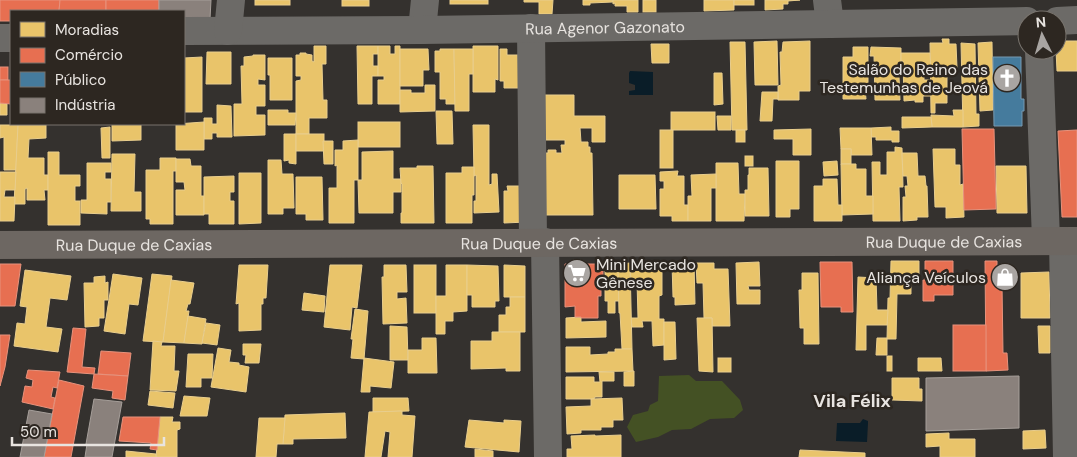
<svg xmlns="http://www.w3.org/2000/svg" width="1077" height="457" font-family="'DM Sans',sans-serif">
<style>
.green{fill:#445124}
.water{fill:#0a1d28}
.homes{fill:#e9c46a;stroke:#e9ce8d}
.shops{fill:#e76f51;stroke:#e7927c}
.public{fill:#457b9d;stroke:#769ab1}
.industry{fill:#8a817c;stroke:#a69f9a}
.lines{fill:none;stroke-linecap:round;stroke-linejoin:round}
.minor{stroke:#6c6a67;stroke-width:28}
.major{stroke:#6d6762;stroke-width:28}
.labels{text-anchor:middle;stroke-width:5;stroke-linejoin:round;paint-order:stroke}
.street-label{font-size:16px;fill:#e8e4e0;stroke:#2d2721}
.poi-label{font-size:16px;fill:#e8e4e0;stroke:#2d2721;text-anchor:end}
.neighbourhood-label{font-size:18px;font-weight:bold;fill:#e8e4e0;stroke:#2d2721}
</style>
<rect width="100%" height="100%" fill="#34312e"/>
<!-- green -->
<polygon class="green" points="689,375 696,381 722,381 740,400 743,410 734,418 710,419 691,429 672,430 658,437 636,442 627,427 633,415 648,411 650,405 658,401 659,376"/>
<!-- water -->
<g class="water">
<polygon points="630,71 653,72 653,95 629,95 629,91 635,90 635,85 629,83 629,73"/>
<polygon points="863,419 868,421 868,423 867,442 836,441 837,423 860,423"/>
</g>
<!-- homes -->
<g class="homes">
<rect x="255" y="0" width="35" height="5"/>
<rect x="342" y="0" width="27" height="6"/>
<rect x="450" y="0" width="38" height="4"/>
<polygon points="524,0 553,0 552,14 539,14 539,2 524,2"/>
<polygon points="583,0 613,0 613,2 590,3 590,5 583,5"/>
<polygon points="613,0 638,0 638,12 627,12 627,6 615,6 615,3 613,4"/>
<rect x="643" y="0" width="13" height="12"/>
<polygon points="704,0 734,0 734,10 704,11"/>
<rect x="734" y="0" width="20" height="5"/>
<polygon points="765,0 800,0 788,1 788,4 783,4 783,9 765,10"/>
<polygon points="942,39 949,39 949,44 956,44 957,68 947,68 947,103 935,103 935,113 931,113 930,43 943,43"/>
<polygon points="777,41 778,85 755,85 754,42"/>
<polygon points="810,41 810,91 799,91 799,100 778,100 778,86 781,85 780,52 782,52 783,42"/>
<polygon points="1057,41 1077,41 1077,71 1057,71 1056,50 1057,50"/>
<polygon points="730,42 745,42 747,130 732,130"/>
<polygon points="992,42 993,110 980,111 978,43"/>
<polygon points="961,43 975,44 976,114 979,114 979,126 963,127"/>
<polygon points="651,44 669,44 669,63 652,63"/>
<polygon points="314,46 326,46 326,64 322,64 323,100 327,100 327,118 309,118 309,134 296,134 296,81 301,80 301,76 296,76 296,55 300,55 300,53 306,53 306,54 312,55 312,61 314,62"/>
<polygon points="357,46 378,46 378,54 373,54 373,66 378,66 378,76 372,76 372,104 358,104"/>
<polygon points="378,46 390,46 390,54 395,54 395,46 400,46 400,104 378,104 378,80 384,80 384,76 378,76"/>
<polygon points="473,46 498,46 498,80 495,79 495,92 473,92"/>
<polygon points="853,47 868,47 868,88 865,88 866,99 843,99 843,57 853,57"/>
<polygon points="871,47 901,48 901,76 899,76 900,100 875,100 874,56 870,56"/>
<polygon points="400,49 428,49 429,70 423,70 423,86 400,86"/>
<polygon points="440,49 454,49 455,104 446,104 446,99 440,99 440,72 435,72 435,51 440,51"/>
<polygon points="454,49 473,49 473,74 469,74 469,111 455,111"/>
<polygon points="500,49 507,49 507,55 525,55 525,88 504,88 504,81 500,81"/>
<polygon points="207,52 231,52 231,84 206,84"/>
<polygon points="901,53 930,53 931,72 924,72 924,80 931,80 931,96 923,96 923,102 915,102 915,100 904,101 903,61 901,61"/>
<polygon points="253,55 265,55 265,80 258,79 258,85 265,85 265,106 256,106 256,115 265,115 265,135 234,136 234,104 242,104 241,66 244,66 244,57 253,56"/>
<polygon points="202,57 202,112 184,112 184,58"/>
<polygon points="268,58 292,58 292,100 270,100 270,75 268,75"/>
<polygon points="714,73 722,73 723,104 714,105"/>
<polygon points="425,85 435,85 435,111 400,112 400,90 411,90 411,93 425,93"/>
<polygon points="762,92 778,92 778,99 773,99 772,121 760,121"/>
<polygon points="542,95 574,95 574,116 605,116 605,142 592,142 592,128 580,128 581,142 588,142 588,147 590,147 590,153 592,153 593,215 546,215 545,153 548,153 548,150 556,150 556,153 562,153 561,145 565,145 565,140 546,140"/>
<polygon points="0,103 7,104 7,115 0,115"/>
<polygon points="217,105 231,106 232,137 217,137 217,133 212,133 212,139 204,139 204,118 212,118 212,124 217,124"/>
<polygon points="268,110 288,110 288,113 296,113 295,125 268,125"/>
<polygon points="953,110 963,110 963,127 932,127 931,115 954,116"/>
<polygon points="436,111 452,111 453,144 437,144"/>
<rect x="671" y="112" width="44" height="18"/>
<polygon points="717,116 731,116 731,130 718,130"/>
<polygon points="902,117 931,117 932,127 902,128"/>
<polygon points="204,122 204,150 176,150 176,124"/>
<rect x="358" y="122" width="42" height="25"/>
<polygon points="112,124 141,124 141,140 112,141"/>
<polygon points="0,125 18,125 16,170 4,170 4,137 0,138"/>
<polygon points="18,125 46,125 46,138 29,139 28,158 44,158 44,175 48,175 48,190 44,190 45,200 27,200 27,188 25,189 25,204 14,204"/>
<polygon points="473,125 489,125 489,185 492,184 492,174 497,174 499,212 474,213 474,201 476,201 476,175 474,176"/>
<polygon points="110,127 110,158 102,158 101,128"/>
<polygon points="891,127 891,131 899,131 899,142 892,142 892,140 876,140 876,137 871,137 871,128"/>
<polygon points="840,128 871,128 872,155 851,155 851,149 841,149"/>
<polygon points="811,129 811,155 793,155 793,139 774,139 774,130"/>
<rect x="660" y="130" width="13" height="38"/>
<rect x="736" y="130" width="9" height="12"/>
<polygon points="284,134 296,134 296,164 289,163 289,160 284,161"/>
<rect x="296" y="134" width="28" height="17"/>
<polygon points="358,140 358,180 354,180 354,223 329,223 329,188 337,188 337,165 335,166 335,150 343,150 343,141"/>
<polygon points="323,141 333,141 333,164 324,164"/>
<polygon points="895,147 902,148 903,187 899,187 900,221 873,221 872,162 880,162 880,175 887,175 887,152 895,152"/>
<rect x="841" y="149" width="10" height="15"/>
<polygon points="933,149 955,149 955,165 960,165 960,185 963,184 964,217 946,218 946,207 935,207"/>
<polygon points="393,151 393,179 401,179 401,192 393,192 393,213 359,213 358,180 362,180 362,152"/>
<polygon points="48,152 59,152 59,175 80,175 80,186 75,186 75,201 80,201 80,225 48,225"/>
<polygon points="902,153 917,153 918,176 925,176 926,186 927,186 928,217 917,217 917,220 903,221 903,197 906,197 905,186 908,186 907,176 903,176"/>
<polygon points="112,154 135,154 134,192 141,192 141,211 111,211"/>
<rect x="745" y="156" width="8" height="10"/>
<polygon points="160,158 176,158 176,171 173,171 173,224 150,224 150,219 146,219 146,170 160,170"/>
<polygon points="176,159 190,159 191,166 201,166 201,196 204,196 204,215 176,215 176,190 185,190 184,182 176,182"/>
<polygon points="268,160 281,160 282,174 293,174 294,208 283,208 283,214 268,214"/>
<polygon points="776,161 799,161 799,209 790,209 790,217 776,217"/>
<polygon points="837,161 838,175 824,176 823,162"/>
<polygon points="87,163 111,163 111,172 105,172 105,179 111,179 111,202 107,202 107,214 81,213 81,200 87,200"/>
<polygon points="716,163 738,163 739,194 745,194 744,221 716,221"/>
<polygon points="841,164 856,164 856,169 866,169 866,196 873,196 873,214 842,215"/>
<polygon points="417,166 433,166 434,223 401,223 401,213 402,213 402,184 401,183 400,168 417,168"/>
<polygon points="996,166 1026,166 1027,213 997,213"/>
<polygon points="462,167 474,167 474,195 472,195 472,223 446,223 446,173 462,173"/>
<polygon points="749,168 768,168 769,216 745,216 745,190 748,190 748,175 749,175"/>
<polygon points="678,171 677,176 684,176 684,205 688,205 688,221 672,221 672,216 660,216 660,189 664,189 664,181 660,181 660,172"/>
<polygon points="0,172 16,172 15,190 5,190 4,197 15,197 14,221 0,221"/>
<polygon points="239,173 261,173 261,223 239,224"/>
<polygon points="716,174 716,188 711,188 711,221 688,221 688,196 692,196 691,175"/>
<polygon points="619,175 655,175 656,209 619,209"/>
<polygon points="234,176 234,192 230,192 230,201 234,201 234,224 209,224 209,214 204,214 204,177"/>
<polygon points="296,177 322,177 323,220 306,220 306,214 296,214"/>
<polygon points="823,179 837,179 838,205 842,205 842,221 814,221 814,186 823,186"/>
<polygon points="507,186 526,186 527,222 504,223 504,191 508,191"/>
<polygon points="891,261 919,261 919,281 911,281 911,294 897,294 896,339 887,339 888,298 890,298"/>
<polygon points="759,262 760,286 748,286 749,290 760,290 760,304 737,304 736,263"/>
<polygon points="605,263 618,264 619,301 615,301 615,313 608,313 608,301 605,301"/>
<polygon points="630,263 640,263 641,270 662,270 662,295 659,296 659,319 664,319 664,345 653,346 652,321 642,321 643,327 632,327 631,318 638,318 637,281 631,281"/>
<polygon points="630,263 632,349 622,349 620,313 619,313 618,264"/>
<polygon points="672,263 694,263 695,304 675,305 675,297 673,297"/>
<polygon points="696,263 714,263 714,269 728,269 730,326 712,326 712,318 704,318 703,283 697,283"/>
<polygon points="239,265 268,265 266,298 263,298 263,304 261,304 261,330 239,331 239,303 236,304"/>
<polygon points="330,265 362,265 357,308 352,307 350,330 324,327"/>
<polygon points="384,265 406,265 407,292 397,292 397,299 406,298 407,323 383,324 382,277 384,277"/>
<rect x="414" y="265" width="22" height="48"/>
<polygon points="446,265 467,265 467,311 453,312 453,321 445,321 445,334 436,334 436,296 446,296"/>
<polygon points="467,265 498,266 499,301 495,301 495,307 472,307 472,295 467,295"/>
<polygon points="504,265 525,266 525,297 504,297"/>
<polygon points="25,270 71,276 67,300 50,298 46,327 62,329 58,352 14,346 17,323 25,324 27,307 20,306"/>
<polygon points="1049,272 1050,318 1021,318 1021,273"/>
<polygon points="802,273 818,273 819,344 804,344 804,328 800,328 799,290 802,290"/>
<polygon points="113,274 142,278 138,305 129,304 125,334 104,331"/>
<polygon points="152,274 172,276 163,342 143,341"/>
<polygon points="105,276 105,283 108,282 108,300 104,300 104,318 99,318 99,326 85,327 84,283 94,283 94,277"/>
<polygon points="858,277 876,278 877,310 888,310 887,325 866,325 866,350 856,350"/>
<polygon points="171,280 194,283 190,304 188,304 186,311 189,311 184,343 163,342"/>
<polygon points="304,293 325,296 324,312 302,310"/>
<polygon points="510,297 525,297 525,332 499,332 499,315 506,315 506,307 510,307"/>
<polygon points="355,309 368,311 364,359 351,358 353,339 351,339"/>
<polygon points="188,316 206,319 202,344 184,343"/>
<polygon points="581,317 581,322 606,321 606,337 566,338 566,318"/>
<polygon points="697,318 712,318 713,372 699,371"/>
<polygon points="664,322 675,322 676,359 664,360"/>
<polygon points="206,323 220,325 217,345 202,343"/>
<polygon points="390,326 407,327 408,360 390,360"/>
<polygon points="1038,326 1050,326 1050,353 1039,353"/>
<polygon points="492,332 520,332 520,371 506,371 506,368 471,369 471,341 492,341"/>
<polygon points="422,338 436,338 437,373 408,373 408,350 422,350"/>
<polygon points="877,338 887,338 887,355 876,355"/>
<polygon points="153,341 162,342 161,346 175,346 174,371 179,371 176,391 150,390"/>
<polygon points="243,344 261,344 259,363 245,363 246,355 243,355"/>
<polygon points="566,347 590,347 590,355 608,354 608,352 615,352 615,349 632,349 633,371 566,372"/>
<polygon points="218,348 231,350 229,362 239,363 239,365 249,367 246,392 211,387"/>
<polygon points="188,354 213,354 212,378 201,378 201,387 186,387"/>
<rect x="887" y="356" width="5" height="15"/>
<polygon points="364,358 394,362 391,388 370,386 370,392 361,392"/>
<rect x="718" y="358" width="13" height="14"/>
<polygon points="918,358 941,358 942,371 918,371"/>
<polygon points="634,371 634,386 624,386 624,372"/>
<polygon points="599,372 614,372 614,381 602,381 602,397 595,397 594,399 566,399 566,377 594,377 594,382 600,382"/>
<polygon points="892,378 919,378 919,389 922,389 922,401 892,400"/>
<polygon points="150,391 175,393 173,408 148,405"/>
<polygon points="184,396 210,398 207,416 180,416"/>
<polygon points="373,398 408,398 409,411 373,412"/>
<polygon points="622,398 623,420 613,420 613,427 601,427 601,430 581,430 581,433 567,434 566,407 591,406 591,399"/>
<polygon points="402,411 402,415 415,416 412,457 388,457 390,432 385,431 381,457 365,457 369,412"/>
<polygon points="345,413 346,438 293,439 293,444 283,444 285,415"/>
<polygon points="160,417 173,417 172,422 180,422 180,429 177,430 177,457 156,457"/>
<polygon points="259,418 285,418 283,444 277,444 276,457 256,457"/>
<polygon points="469,420 504,423 504,420 521,421 519,452 465,447"/>
<polygon points="1045,430 1046,448 1023,449 1023,431"/>
<polygon points="949,433 949,439 975,439 975,457 940,457 940,446 926,447 926,434"/>
<polygon points="595,435 595,436 621,435 621,457 567,457 567,449 572,449 571,436"/>
<polygon points="475,449 493,451 493,457 475,457"/>
<polygon points="800,450 865,453 865,457 799,457"/>
<polygon points="126,451 156,454 156,457 126,457"/>
</g>
<!-- shops -->
<g class="shops">
<polygon points="0,0 60,0 59,11 11,11 11,21 0,21"/>
<polygon points="60,0 106,0 106,11 59,11"/>
<rect x="106" y="0" width="53" height="11"/>
<rect x="0" y="67" width="8" height="13"/>
<polygon points="0,80 11,80 11,104 0,103"/>
<polygon points="962,129 994,129 996,209 964,210"/>
<polygon points="1077,130 1077,217 1062,217 1058,131"/>
<polygon points="925,261 953,261 953,295 934,295 934,301 923,301 923,280 925,280"/>
<polygon points="985,261 997,261 997,285 1002,285 1003,353 1007,353 1008,370 986,371"/>
<polygon points="820,262 852,262 853,312 841,312 841,307 821,307"/>
<polygon points="0,264 21,264 15,306 0,306"/>
<polygon points="565,264 598,264 598,267 603,267 603,279 598,279 598,287 601,288 601,296 598,296 598,318 581,318 581,317 575,317 575,306 565,307"/>
<rect x="953" y="325" width="33" height="46"/>
<polygon points="73,328 86,329 82,367 95,368 94,374 67,372"/>
<polygon points="0,335 10,335 5,367 0,386"/>
<polygon points="101,351 131,353 128,376 98,374"/>
<polygon points="28,370 60,372 57,388 53,387 51,397 55,398 53,409 22,402 25,386 32,387 33,380 26,378"/>
<polygon points="94,374 128,376 125,400 112,398 113,391 92,388"/>
<polygon points="59,380 84,386 71,457 44,457"/>
<polygon points="123,417 160,417 157,450 150,449 151,443 119,441"/>
</g>
<!-- public -->
<polygon class="public" points="993,57 1021,57 1021,99 1024,99 1024,111 1022,111 1022,126 994,126"/>
<!-- industry -->
<g class="industry">
<polygon points="159,0 211,0 210,19 184,19 184,11 159,11"/>
<polygon points="1019,376 1019,428 926,431 926,378"/>
<polygon points="94,399 122,402 112,457 85,457 87,444 86,444"/>
<polygon points="29,410 52,414 44,457 20,457"/>
</g>
<g class="lines">
<!-- minor -->
<g class="minor">
<polyline points="827,0 830,24"/>
<polyline points="1057,21 1077,20"/>
<polyline points="531,28 533,242"/>
<polyline points="422,30 425,0"/>
<path id="s1" d="M184,31L422,30L1027,21"/>
<polyline points="228,31 231,0"/>
<polyline points="0,38 11,38"/>
<polyline points="1039,50 1046,240"/>
<polyline points="1063,241 1067,457"/>
<polyline points="545,242 548,457"/>
</g>
<!-- major -->
<path class="major" id="s2" d="M0,245L1077,241"/>
</g>
<!-- icons -->
<defs>
<g id="church-disc" transform="scale(1.4375)"><circle r="9.5" fill="#a9a5a2" stroke="#2d2721"/><path d="M-1.2-6h2.4v3.5h3.3v2.4h-3.3V6h-2.4V-.1h-3.3v-2.4h3.3Z" fill="#fff"/></g>
<g id="supermarket-disc" transform="scale(1.4375)"><circle r="9.5" fill="#a9a5a2" stroke="#2d2721"/><path d="M-6-5.5h2.5l.6 2H6L4.5 2H-2.5L-4.4-4H-6ZM-1.5 3.2a1.3 1.3 0 1 0 .1 0ZM3 3.2a1.3 1.3 0 1 0 .1 0Z" fill="#fff"/></g>
<g id="shop-disc" transform="scale(1.4375)"><circle r="9.5" fill="#a9a5a2" stroke="#2d2721"/><path d="M-5-2.5h2.3a2.7 3.5 0 0 1 5.4 0H5L5.5 6h-11ZM-1.5-2.5h3a1.5 2.3 0 0 0-3 0Z" fill="#fff"/></g>
</defs>
<g fill-rule="evenodd">
<use href="#church-disc" x="1007" y="78"/>
<use href="#supermarket-disc" x="577" y="273"/>
<use href="#shop-disc" x="1005" y="277"/>
</g>
<g class="labels">
<!-- street labels -->
<g class="street-label">
<text dy="6" stroke="none"><textPath href="#s1" startOffset="421">Rua Agenor Gazonato</textPath></text>
<text dy="6" stroke="none"><textPath href="#s2" startOffset="944">Rua Duque de Caxias</textPath></text>
<text dy="6" stroke="none"><textPath href="#s2" startOffset="539">Rua Duque de Caxias</textPath></text>
<text dy="6" stroke="none"><textPath href="#s2" startOffset="134">Rua Duque de Caxias</textPath></text>
</g>
<!-- poi labels -->
<g class="poi-label">
<text x="988" y="75">Salão do Reino das<tspan x="988" dy="18">Testemunhas de Jeová</tspan></text>
<text x="596" y="270" text-anchor="start">Mini Mercado<tspan x="596" dy="18">Gênese</tspan></text>
<text x="986" y="283">Aliança Veículos</text>
</g>
<!-- neighbourhood labels -->
<g class="neighbourhood-label">
<text x="852" y="407">Vila Félix</text>
</g>
</g>
<!-- legend -->
<rect x="10" y="10" width="175" height="115" fill="#2d2721" stroke="#78736d"/>
<rect x="20" y="22" width="25" height="15" fill="#e9c46a" stroke="#78736d"/>
<text x="55" y="35" font-size="15" fill="#e8e4e0">Moradias</text>
<rect x="20" y="48" width="25" height="15" fill="#e76f51" stroke="#78736d"/>
<text x="55" y="60" font-size="15" fill="#e8e4e0">Comércio</text>
<rect x="20" y="72" width="25" height="15" fill="#457b9d" stroke="#78736d"/>
<text x="55" y="85" font-size="15" fill="#e8e4e0">Público</text>
<rect x="20" y="98" width="25" height="15" fill="#8a817c" stroke="#78736d"/>
<text x="55" y="110" font-size="15" fill="#e8e4e0">Indústria</text>
<!-- north arrow -->
<g transform="translate(1042 35) rotate(355)"><circle r="24" fill="#2d2721" stroke="#78736d"/>
<path d="M0-4L9 19L0 12L-9 19Z" fill="#a9a5a2"/>
<text y="-8" font-size="14" font-weight="bold" text-anchor="middle" fill="#e8e4e0">N</text>
</g>
<!-- scale -->
<path d="M12 437v8h152v-8" fill="none" stroke="#e8e4e0" stroke-width="2.5"/>
<text x="20" y="437" font-size="15" fill="#e8e4e0" stroke="#2d2721" stroke-width="4" paint-order="stroke">50 m</text>
</svg>
